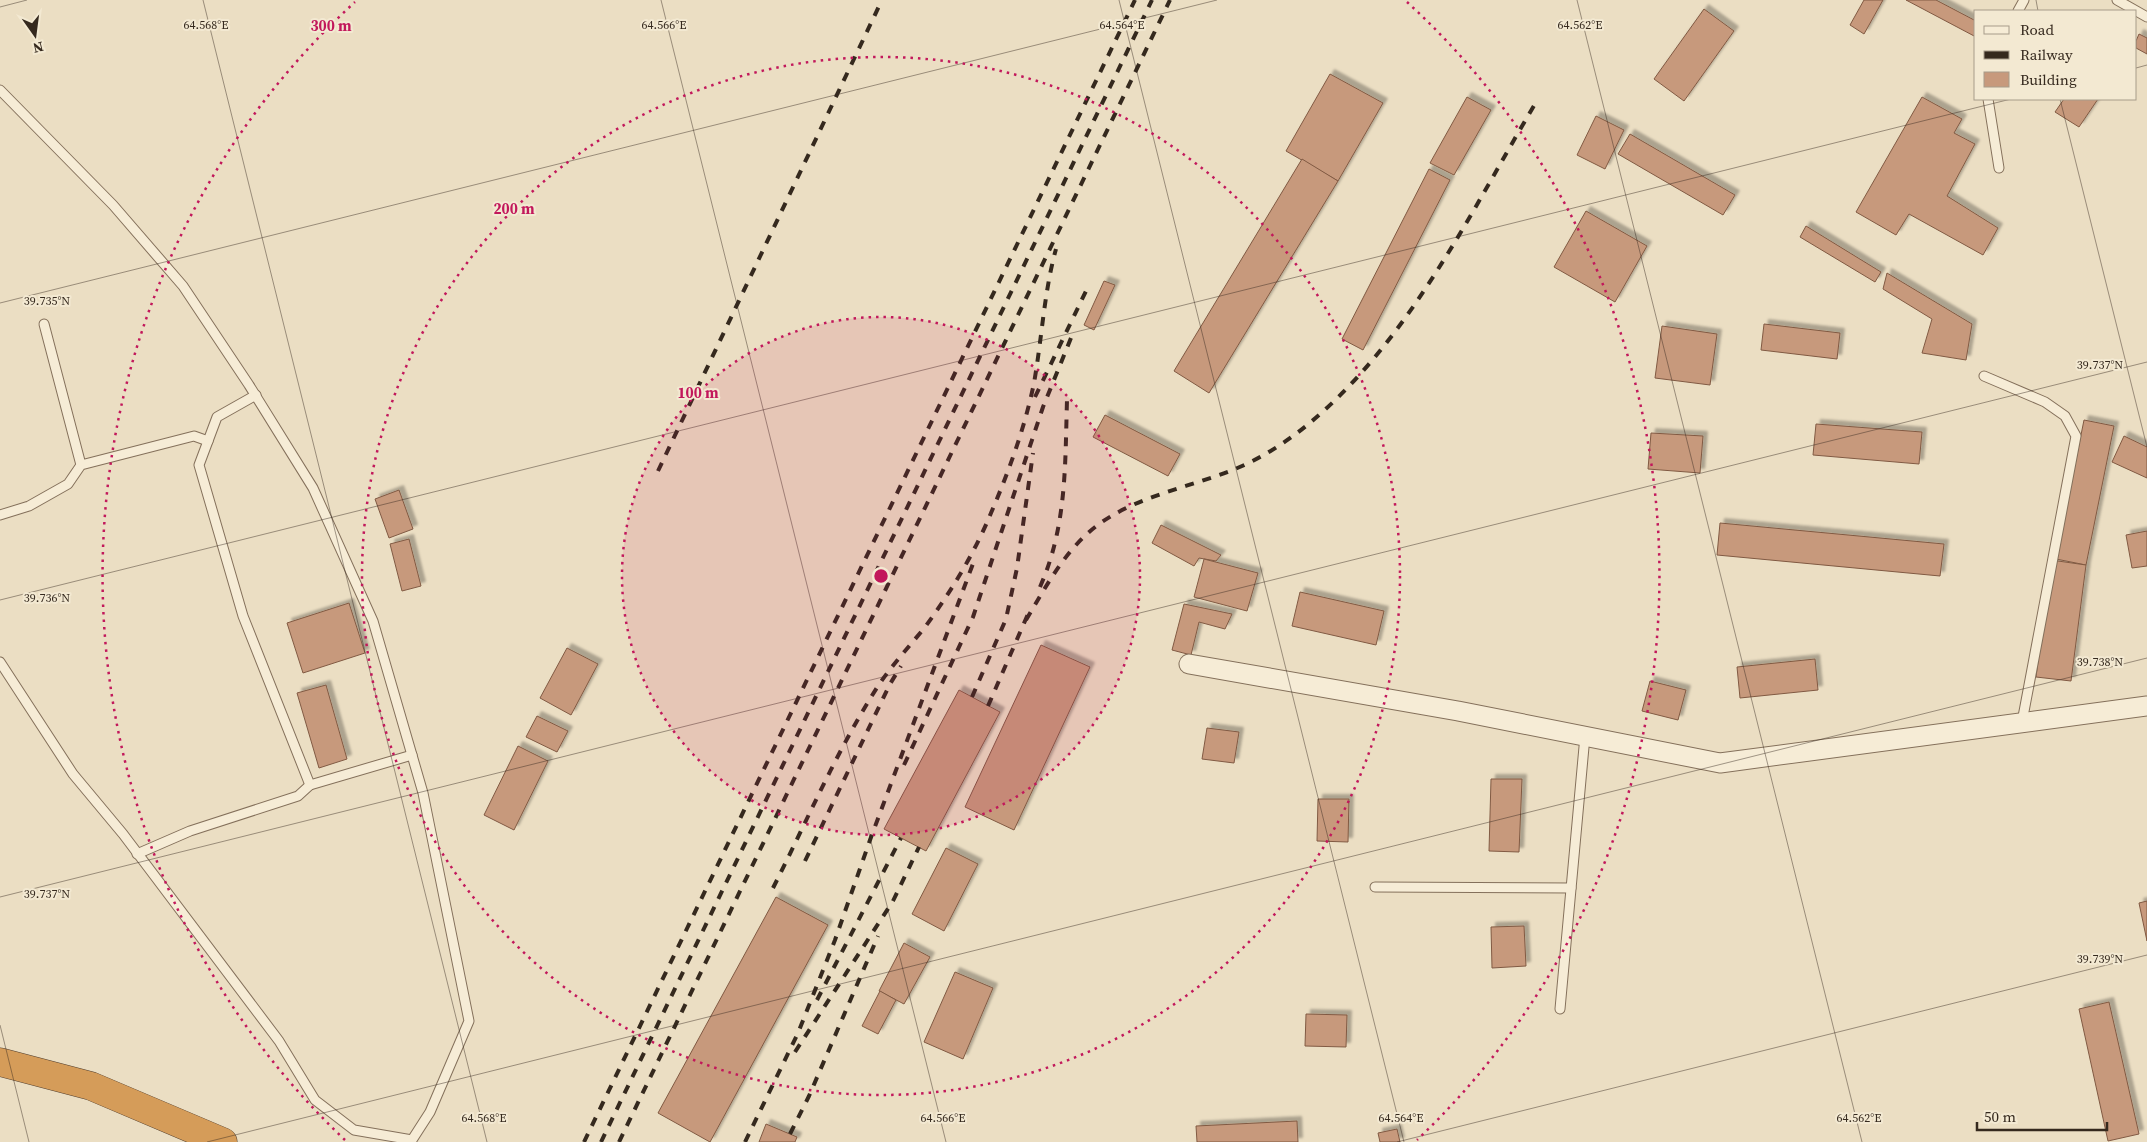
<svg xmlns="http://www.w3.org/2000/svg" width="2147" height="1142" font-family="'Source Serif 4',serif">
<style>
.building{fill:#c7997c;stroke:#815a43;filter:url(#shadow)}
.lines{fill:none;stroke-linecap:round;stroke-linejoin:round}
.lane-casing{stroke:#84705b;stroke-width:11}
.street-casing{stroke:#84705b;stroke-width:21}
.highway-casing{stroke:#523f2f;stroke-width:29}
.lane{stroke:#f6ecd6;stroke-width:9}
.street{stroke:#f6ecd6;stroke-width:19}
.highway{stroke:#d59c59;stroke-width:28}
.rail{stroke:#35291e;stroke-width:4;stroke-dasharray:9 9;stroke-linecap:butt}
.ticks{fill:none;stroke:#35291e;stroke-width:1;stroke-opacity:0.45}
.ring{fill:none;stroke:#c2185b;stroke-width:2.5;stroke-dasharray:2.5 5}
.ticks-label{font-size:12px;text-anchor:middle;fill:#35291e;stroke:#f3e9d2;stroke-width:4;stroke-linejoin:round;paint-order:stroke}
.centre{fill:#c2185b;stroke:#f3e9d2;stroke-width:2.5}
.ring-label{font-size:15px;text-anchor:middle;font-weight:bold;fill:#c2185b;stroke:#f3e9d2;stroke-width:4;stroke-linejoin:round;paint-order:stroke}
</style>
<defs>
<filter id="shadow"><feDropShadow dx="4.5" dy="-4.5" stdDeviation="1" flood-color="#0004"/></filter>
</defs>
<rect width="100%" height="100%" fill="#ebdec3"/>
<!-- building -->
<g class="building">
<polygon points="1864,0 1883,0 1864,34 1850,25"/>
<polygon points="1906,0 1936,0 1976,21 1976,37"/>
<polygon points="1704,9 1734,31 1684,101 1654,79"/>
<polygon points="2139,34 2147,38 2147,54 2136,48 2136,41"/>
<polygon points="1330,74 1383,103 1338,181 1286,151"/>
<polygon points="1467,97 1491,110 1454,175 1430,163"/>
<polygon points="1922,97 1962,119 1954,133 1975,144 1947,196 1998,228 1983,255 1909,214 1896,235 1856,212"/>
<polygon points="2064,99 2098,99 2079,127 2055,112"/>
<polygon points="1596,116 1624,130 1605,169 1577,155"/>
<polygon points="1630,134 1735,195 1723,215 1618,154"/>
<polygon points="1302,159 1338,181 1209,393 1174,371"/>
<polygon points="1429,169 1450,180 1363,350 1342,339"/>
<polygon points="1586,211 1647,246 1615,302 1554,267"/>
<polygon points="1806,226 1881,272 1875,282 1800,237"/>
<polygon points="1887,273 1972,324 1966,360 1922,353 1932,319 1883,289"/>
<polygon points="1104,281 1115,285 1094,330 1084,325"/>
<polygon points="1764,324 1840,333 1837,359 1761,350"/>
<polygon points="1662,326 1717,334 1710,385 1655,378"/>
<polygon points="1105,415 1180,454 1168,476 1093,437"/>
<polygon points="2084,420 2114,426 2086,565 2056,559"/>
<polygon points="1816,424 1922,432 1919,464 1813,455"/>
<polygon points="1651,433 1703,436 1700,473 1648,469"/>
<polygon points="2124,436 2147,447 2147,478 2112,462"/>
<polygon points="399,490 413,529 389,538 375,499"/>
<polygon points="1720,523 1944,544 1940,576 1717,555"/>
<polygon points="1161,525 1221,555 1216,561 1199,558 1194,566 1152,543"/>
<polygon points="2147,531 2147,566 2132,568 2126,535"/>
<polygon points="409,539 421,586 402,591 390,544"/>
<polygon points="1204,559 1258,573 1247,611 1194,597"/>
<polygon points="2051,560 2086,565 2071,681 2036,677"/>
<polygon points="1300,592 1384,611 1376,645 1292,626"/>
<polygon points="349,603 365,653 303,673 287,623"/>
<polygon points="1184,604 1232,614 1225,629 1199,622 1191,655 1172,650"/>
<polygon points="1041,645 1090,667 1014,830 965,807"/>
<polygon points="567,648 598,664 571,715 540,698"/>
<polygon points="1815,659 1818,690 1740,698 1737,667"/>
<polygon points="1650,681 1686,690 1678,720 1642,711"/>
<polygon points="326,685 347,759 319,768 297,693"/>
<polygon points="959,690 1000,712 926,851 884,829"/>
<polygon points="537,716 568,731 557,752 526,737"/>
<polygon points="1207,728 1239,732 1234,763 1202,759"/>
<polygon points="518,746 548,761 514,830 484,815"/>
<polygon points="1491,779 1522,779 1519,852 1489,851"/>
<polygon points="1318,799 1349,799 1348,842 1317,841"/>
<polygon points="946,848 978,864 944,931 912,914"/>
<polygon points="776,897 828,925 710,1142 658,1113"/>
<polygon points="2147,901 2147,941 2139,903"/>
<polygon points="1524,926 1526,966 1492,968 1491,927"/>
<polygon points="904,943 930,957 904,1004 879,991"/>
<polygon points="955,972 993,988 963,1059 924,1042"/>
<polygon points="880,991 896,1000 878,1034 862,1026"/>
<polygon points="2109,1002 2139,1134 2108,1141 2079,1009"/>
<polygon points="1306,1014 1347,1015 1346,1047 1305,1046"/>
<polygon points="1297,1121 1298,1142 1197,1142 1196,1126"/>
<polygon points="766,1124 797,1137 795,1142 759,1142"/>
<polygon points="1397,1129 1400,1142 1380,1142 1378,1133"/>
</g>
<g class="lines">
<!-- lane casing -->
<g class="lane-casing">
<g id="lane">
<polyline points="2117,0 2147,17"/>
<polyline points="2018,11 2024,0"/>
<polyline points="0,90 113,205 183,286 249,385 313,488 373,621 423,793 469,1021 430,1112 412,1140 354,1130 315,1100 279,1041 123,834 73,774 0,662"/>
<polyline points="1988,99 1999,168"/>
<polyline points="44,324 81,465"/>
<polyline points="1984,376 2045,402 2065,416 2076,436 2022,722"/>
<polyline points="256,395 217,417 199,465 243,616 310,785"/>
<polyline points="0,515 29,506 68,484 81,465 194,436 208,441"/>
<polyline points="137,854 190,831 298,796 310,785 412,755"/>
<polyline points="1375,887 1571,888"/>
<polyline points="1560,1009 1585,736"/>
</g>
</g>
<!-- street casing -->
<g class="street-casing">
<polyline id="street" points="1189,664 1458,711 1720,763 2147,706"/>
</g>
<!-- highway casing -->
<g class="highway-casing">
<polyline id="highway" points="0,1062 91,1086 223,1142"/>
</g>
<!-- lane -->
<use href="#lane" class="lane"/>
<!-- street -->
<use href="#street" class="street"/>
<!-- highway -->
<use href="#highway" class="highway"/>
<!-- rail -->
<g class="rail">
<polyline points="1035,397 1086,291"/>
<polyline points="658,471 882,0"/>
<path d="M1040,587C1067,526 1065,465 1067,400"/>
<path d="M1026,620C1047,585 1067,546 1102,522C1141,495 1191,487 1235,469C1260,459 1285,443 1306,426C1408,343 1469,215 1535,104"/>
<polyline points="972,697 1006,619 1017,568 1033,453"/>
<polyline points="988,706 1028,614"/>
<polyline points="904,765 973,617 1043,407 1071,338"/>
<polyline points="805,861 890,684 901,666"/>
<path d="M773,888C807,821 837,750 878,686C892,665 909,647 925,627C951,592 975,552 991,513C1009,471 1025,427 1034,383C1042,338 1044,292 1056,249"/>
<polyline points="817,1000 901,838"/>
<polyline points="795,1052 893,901 919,847"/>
<polyline points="790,1134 809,1096 878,936"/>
<polyline points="584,1142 1135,0"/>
<polyline points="601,1142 1152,0"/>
<polyline points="619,1142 1170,0"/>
<polyline points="745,1142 798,1033 835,940 870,840 974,561"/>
</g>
</g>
<!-- ticks -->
<path class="ticks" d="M203,0L487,1142M661,0L946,1142M1119,0L1404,1142M1577,0L1862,1142M2036,0L2038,11M0,7L27,0M2136,68L2147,65M2060,99L2147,447M0,303L1217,0M0,600L2011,99M0,897L2147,362M0,1025L29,1142M207,1142L2147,658M1397,1142L2147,955"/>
<!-- distance rings -->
<circle cx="881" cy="576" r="259" fill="#c2185b" fill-opacity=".12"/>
<g class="ring">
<circle cx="881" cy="576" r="259"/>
<circle cx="881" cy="576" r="519"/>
<path d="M345 1140A778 778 0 0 1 355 2M1407 2A778 778 0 0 1 1417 1140"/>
</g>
<g class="ticks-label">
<text x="664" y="29">64.566°E</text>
<text x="1122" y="29">64.564°E</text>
<text x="1580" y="29">64.562°E</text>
<text x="206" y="29">64.568°E</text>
<text x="47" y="305">39.735°N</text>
<text x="2100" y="369">39.737°N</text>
<text x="47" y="602">39.736°N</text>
<text x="2100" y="666">39.738°N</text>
<text x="47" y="898">39.737°N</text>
<text x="2100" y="963">39.739°N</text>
<text x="484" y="1122">64.568°E</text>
<text x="943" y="1122">64.566°E</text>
<text x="1401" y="1122">64.564°E</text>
<text x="1859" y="1122">64.562°E</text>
</g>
<circle cx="881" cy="576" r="8" class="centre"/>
<g class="ring-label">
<text x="331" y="31">300 m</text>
<text x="514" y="214">200 m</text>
<text x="698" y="398">100 m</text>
</g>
<!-- legend -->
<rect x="1974" y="10" width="162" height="90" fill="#f3e9d2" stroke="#a79c8a"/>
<rect x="1984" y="26" width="25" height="8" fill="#f6ecd6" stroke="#a79c8a"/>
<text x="2020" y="35" font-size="15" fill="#35291e">Road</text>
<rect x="1984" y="51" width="25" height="8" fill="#35291e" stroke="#a79c8a"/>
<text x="2020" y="60" font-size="15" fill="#35291e">Railway</text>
<rect x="1984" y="72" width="25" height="15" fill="#c7997c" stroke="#a79c8a"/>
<text x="2020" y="85" font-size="15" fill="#35291e">Building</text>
<!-- north arrow -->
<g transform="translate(35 35) rotate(166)" stroke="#f3e9d2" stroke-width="4" paint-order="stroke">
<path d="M0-4L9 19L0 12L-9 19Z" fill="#35291e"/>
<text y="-8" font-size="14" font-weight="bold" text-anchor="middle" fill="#35291e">N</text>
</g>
<!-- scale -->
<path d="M1977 1122v8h130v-8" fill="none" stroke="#35291e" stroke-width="2.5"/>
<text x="1984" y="1122" font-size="15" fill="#35291e" stroke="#f3e9d2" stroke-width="4" paint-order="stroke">50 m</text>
</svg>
